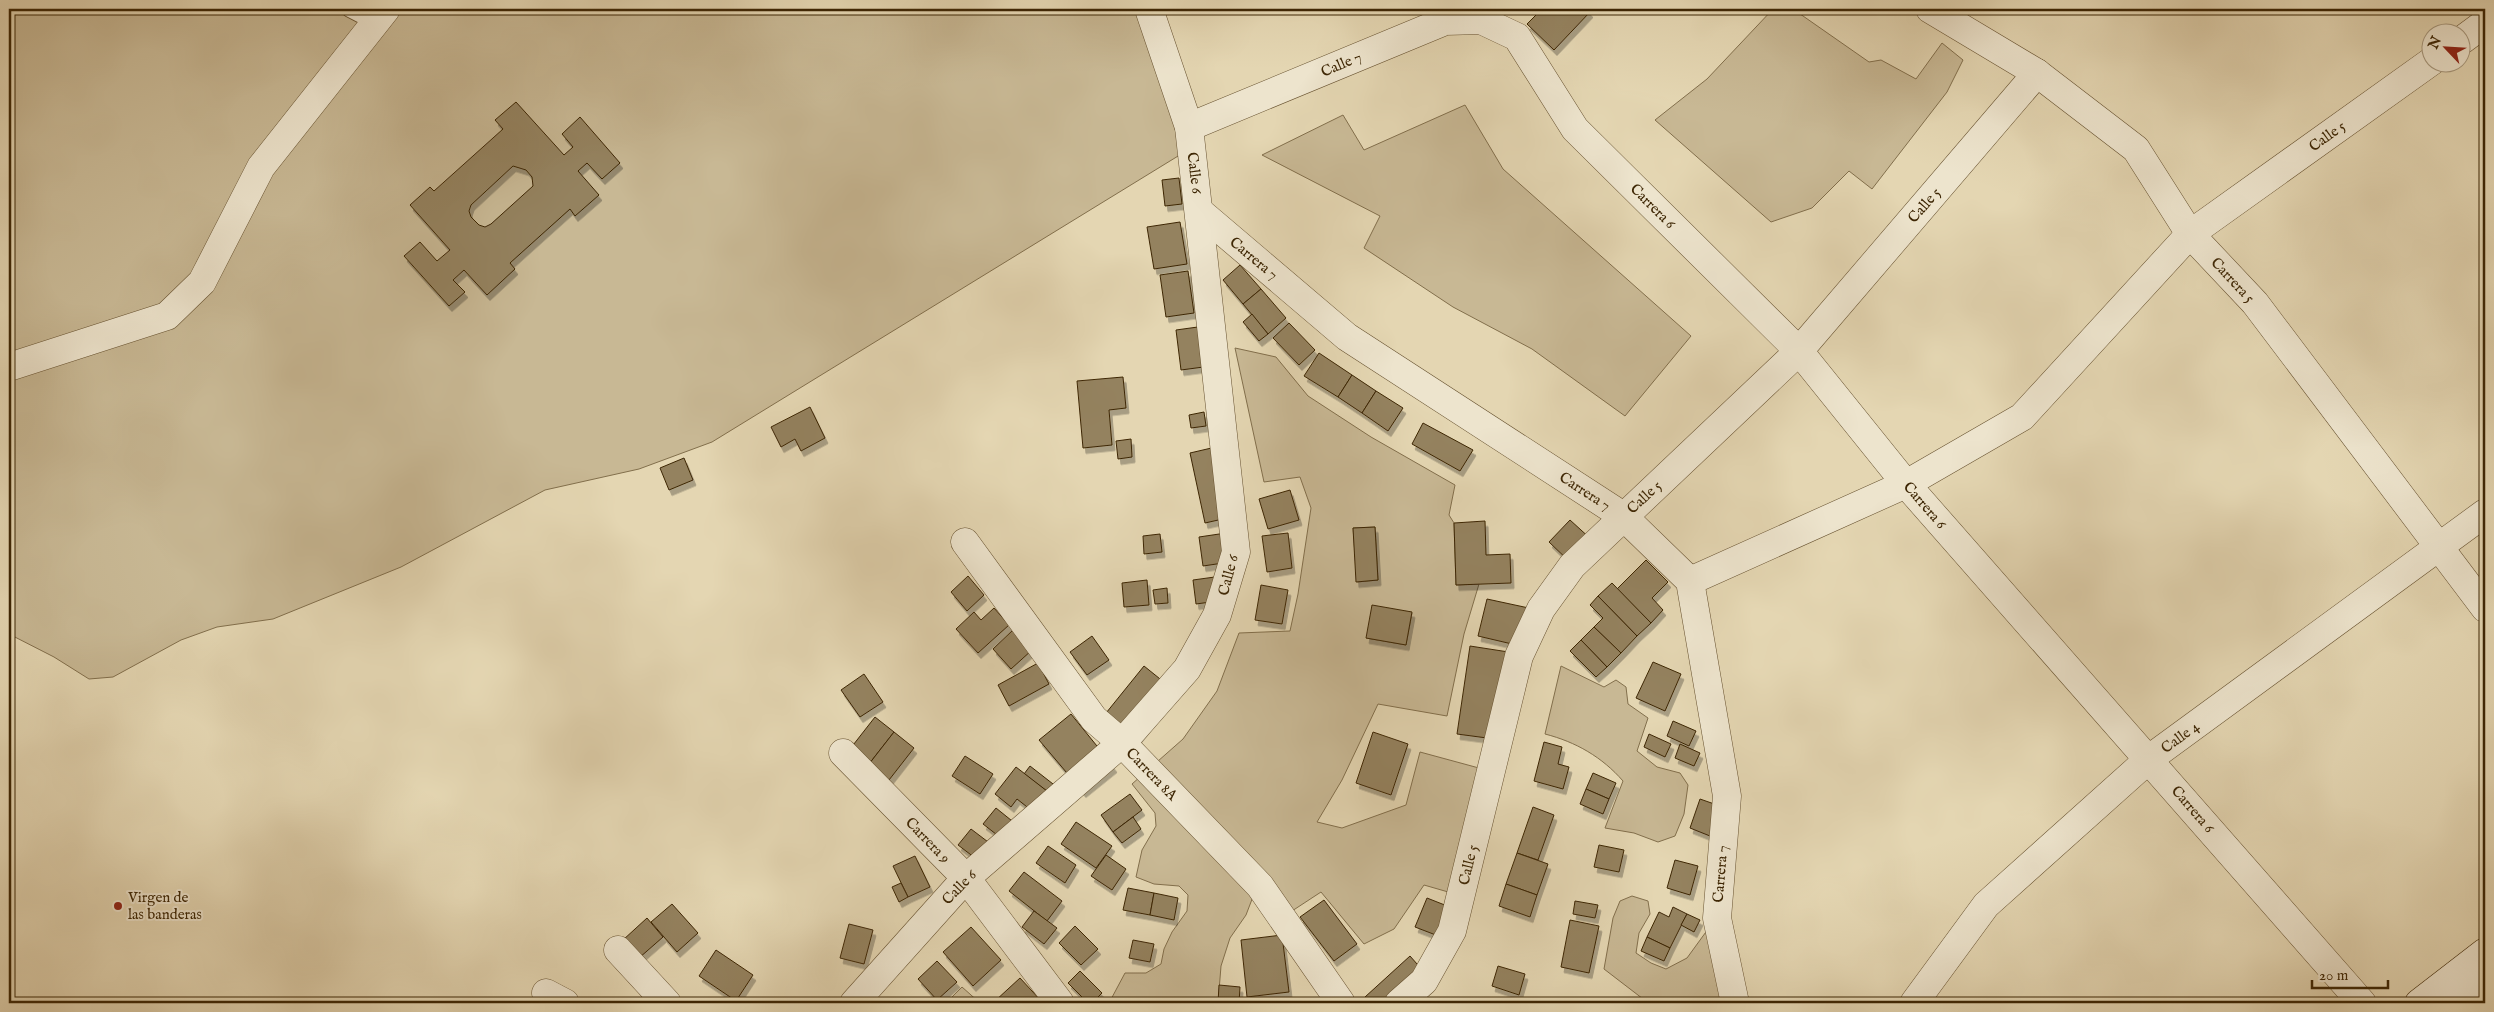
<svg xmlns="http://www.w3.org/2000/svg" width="2494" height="1012" font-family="'IM FELL English',serif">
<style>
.green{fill:#c8b894;stroke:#826f4c;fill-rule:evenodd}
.building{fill:#94825e;stroke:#3d2604;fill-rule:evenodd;filter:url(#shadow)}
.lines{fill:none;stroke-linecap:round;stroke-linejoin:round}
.service-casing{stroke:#675230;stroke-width:17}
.minor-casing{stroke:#675230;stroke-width:29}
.secondary-casing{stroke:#3d2604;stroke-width:29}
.service{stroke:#ede4cd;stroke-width:15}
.minor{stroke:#ede4cd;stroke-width:28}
.secondary{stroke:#ede4cd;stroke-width:28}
.poi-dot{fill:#8f2418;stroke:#ede4cd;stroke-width:2}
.labels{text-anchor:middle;stroke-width:4;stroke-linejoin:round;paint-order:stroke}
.street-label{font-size:15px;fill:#3d2604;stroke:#ede4cd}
.poi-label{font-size:15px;fill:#3d2604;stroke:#ede4cd;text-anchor:start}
</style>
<defs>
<filter id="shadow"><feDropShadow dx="3" dy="5.5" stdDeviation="0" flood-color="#0004"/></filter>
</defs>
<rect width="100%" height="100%" fill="#e4d6b2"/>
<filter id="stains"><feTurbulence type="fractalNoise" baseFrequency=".004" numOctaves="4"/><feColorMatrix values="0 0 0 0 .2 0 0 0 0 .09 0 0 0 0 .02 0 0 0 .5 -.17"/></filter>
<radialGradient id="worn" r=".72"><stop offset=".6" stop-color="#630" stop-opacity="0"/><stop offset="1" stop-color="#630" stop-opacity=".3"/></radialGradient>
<!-- green -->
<g class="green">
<polygon points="9,9 1137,9 1183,153 712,442 639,469 545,490 401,567 273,619 217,627 181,640 113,677 89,679 54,657 9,634"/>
<polygon points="1773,9 1793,9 1869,62 1881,60 1916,79 1942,43 1963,60 1947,92 1872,189 1849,171 1812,208 1771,222 1655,120 1707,79"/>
<polygon points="1465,105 1503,169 1691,336 1625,416 1532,349 1453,307 1364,248 1380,216 1262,155 1343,115 1364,150"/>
<path d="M1235,348L1276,357L1308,396L1371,437L1455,485L1449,515L1454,523L1456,585L1479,584L1464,634L1447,716L1378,704L1342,780L1317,822L1342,828L1406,805L1420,752L1501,774L1469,898L1424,885L1394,929L1364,944L1321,892L1292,911L1254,894L1246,915L1230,938L1221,966L1218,1003H1109L1125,973H1146L1161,964L1164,949L1172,932L1187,911L1188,895L1179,886L1154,884L1136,877L1142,850L1156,826L1155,813L1132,784L1183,739L1217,691L1239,633L1290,631L1298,594L1311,508L1300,477L1264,482ZM1375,527L1378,580L1357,582L1353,528ZM1412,613L1406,645L1366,638Z"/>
<path d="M1561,666L1604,687L1616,680L1626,687L1628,704L1648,718L1637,751L1657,767L1680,773L1688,785L1684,814L1675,836L1658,842L1634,833L1605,828L1623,781C1602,757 1576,742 1545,734Z"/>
<polygon points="1632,896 1648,901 1650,914 1639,933 1636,953 1651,963 1666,969 1687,958 1711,925 1731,1003 1647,1002 1604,969 1613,918 1620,901"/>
<polygon points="962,987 980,1003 946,1003"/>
</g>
<!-- building -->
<g class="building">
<polygon points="1542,9 1587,9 1590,12 1554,50 1527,24"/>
<path d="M516,102L564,155L573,147L562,134L580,117L620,163L602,179L587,163L578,171L599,195L575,216L570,209L510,263L515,269L487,295L464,270L453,280L465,292L449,306L404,256L420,242L437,261L450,250L410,205L430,187L434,191L503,129L495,120ZM513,166L526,170L532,177L533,186L491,224L485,227L479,225L471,217L469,211L471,205Z"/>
<polygon points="1179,178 1182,204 1165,206 1162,180"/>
<polygon points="1180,222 1187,264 1154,269 1147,227"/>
<polygon points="1240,265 1261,289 1243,304 1223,280"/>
<polygon points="1188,271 1194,313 1166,317 1160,275"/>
<polygon points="1261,289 1286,318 1268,334 1243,304"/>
<polygon points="1252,314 1268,334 1259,341 1243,322"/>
<polygon points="1289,323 1315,350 1299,365 1273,338"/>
<polygon points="1205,326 1211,366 1181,370 1176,330"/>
<polygon points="1319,353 1352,375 1338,397 1304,376"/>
<polygon points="1352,375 1376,391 1362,413 1338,397"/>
<polygon points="1123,377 1126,408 1109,410 1112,445 1083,448 1077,381"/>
<polygon points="1376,391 1403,408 1388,431 1362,413"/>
<polygon points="810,407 825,438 801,451 795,439 781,447 771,427"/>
<polygon points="1204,412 1206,426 1191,428 1189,415"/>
<polygon points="1423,423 1473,450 1460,471 1412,444"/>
<polygon points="1131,439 1132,457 1118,459 1116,441"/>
<polygon points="1220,446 1236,516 1205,523 1190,453"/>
<polygon points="684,458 693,480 669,490 660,468"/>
<polygon points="1290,490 1299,520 1268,529 1259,499"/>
<polygon points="1570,520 1592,540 1571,563 1549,542"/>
<polygon points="1485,521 1486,555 1510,554 1511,583 1456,585 1454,523"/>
<polygon points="1375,527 1378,580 1356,582 1353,528"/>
<polygon points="1226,533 1230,562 1203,566 1199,537"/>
<polygon points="1288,533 1292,568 1267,572 1262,536"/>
<polygon points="1160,534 1162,552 1144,554 1143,536"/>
<polygon points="1646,560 1668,582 1652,598 1663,610 1651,623 1617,589"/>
<polygon points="968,576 984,595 967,611 951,592"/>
<polygon points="1222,576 1225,600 1196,604 1193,580"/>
<polygon points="1147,580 1149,605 1124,607 1122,583"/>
<polygon points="1612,583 1651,623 1637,636 1598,596"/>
<polygon points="1261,585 1288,590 1282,624 1255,620"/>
<polygon points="1167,588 1168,603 1155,604 1153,590"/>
<polygon points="1598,596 1637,636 1621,653 1594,627 1603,618 1590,605"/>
<polygon points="1487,599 1538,610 1529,648 1478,636"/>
<polygon points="1372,605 1412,612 1406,645 1366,638"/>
<polygon points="994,608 1009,625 978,653 956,629 974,612 981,620"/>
<polygon points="1594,627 1621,653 1607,667 1581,640"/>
<polygon points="1013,630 1032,650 1011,669 993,649"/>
<polygon points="1092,636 1109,660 1087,675 1070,652"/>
<polygon points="1581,640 1607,667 1596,677 1570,651"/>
<polygon points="1470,646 1515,653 1502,740 1457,734"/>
<polygon points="1653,662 1681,674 1665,711 1636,698"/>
<polygon points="1038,663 1049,684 1009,706 998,685"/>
<polygon points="1144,666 1175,691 1134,743 1102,718"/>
<polygon points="864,674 883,702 860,717 841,690"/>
<polygon points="1071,714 1114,767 1083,792 1039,740"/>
<polygon points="875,717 894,732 869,764 850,749"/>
<polygon points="1673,721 1696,731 1689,746 1667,736"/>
<polygon points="894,732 914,748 889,780 869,764"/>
<polygon points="1373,732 1408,744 1391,795 1356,783"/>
<polygon points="1649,734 1671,744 1665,757 1644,747"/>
<polygon points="1544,742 1562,747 1558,764 1569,767 1563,789 1534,781"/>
<polygon points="1680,744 1700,753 1694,766 1675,758"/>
<polygon points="965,756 993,774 980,794 952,776"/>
<polygon points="1030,766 1062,791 1056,798 1024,774"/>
<polygon points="1016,767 1056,798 1041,818 1017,799 1011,807 995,794"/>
<polygon points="1593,773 1616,783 1609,799 1586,789"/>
<polygon points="1586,789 1609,799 1603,814 1580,804"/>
<polygon points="1130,794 1142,810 1113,832 1101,815"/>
<polygon points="1700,799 1720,806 1710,836 1690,828"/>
<polygon points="1533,807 1554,815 1538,860 1517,853"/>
<polygon points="996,808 1022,829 1010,845 983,824"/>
<polygon points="1133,817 1141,829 1122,843 1113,832"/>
<polygon points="1076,822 1112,846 1096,868 1061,844"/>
<polygon points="971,829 996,848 983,864 958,845"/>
<polygon points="1599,845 1624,850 1619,872 1594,867"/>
<polygon points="1048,846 1076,865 1065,883 1036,863"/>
<polygon points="1517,853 1548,864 1537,895 1506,884"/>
<polygon points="1106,855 1126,869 1112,890 1091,876"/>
<polygon points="915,856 930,887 908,897 893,866"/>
<polygon points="1675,860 1698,866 1690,895 1667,888"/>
<polygon points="1024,872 1062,901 1047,921 1009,891"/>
<polygon points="901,883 908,897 899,902 892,887"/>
<polygon points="1506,884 1537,895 1530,917 1499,906"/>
<polygon points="1128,888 1154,893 1150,915 1123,910"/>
<polygon points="1154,893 1178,898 1174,920 1150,915"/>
<polygon points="1427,898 1465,913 1454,942 1415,927"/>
<polygon points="1324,900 1357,944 1334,961 1300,917"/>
<polygon points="1575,901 1598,905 1595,918 1573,914"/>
<polygon points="672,904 698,933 677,952 651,922"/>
<polygon points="1673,907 1687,914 1670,948 1647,937 1659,912 1669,917"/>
<polygon points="1034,911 1057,928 1044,944 1022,927"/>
<polygon points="1687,914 1700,920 1694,932 1681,925"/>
<polygon points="647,918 663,937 639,958 623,940"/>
<polygon points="1570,920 1599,926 1589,973 1561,967"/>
<polygon points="849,924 873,930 864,964 840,958"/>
<polygon points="1075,926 1098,949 1081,965 1059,943"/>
<polygon points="971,927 1001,960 973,986 943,952"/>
<polygon points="1282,935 1289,992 1247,997 1241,940"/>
<polygon points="1647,937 1670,948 1664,961 1641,951"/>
<polygon points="1133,940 1154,944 1150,962 1129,958"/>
<polygon points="716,950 753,975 736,1001 699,976"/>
<polygon points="1410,956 1432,981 1408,1003 1370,1003 1365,997"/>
<polygon points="937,961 957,982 937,1000 918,979"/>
<polygon points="1498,966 1525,974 1519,995 1492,986"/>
<polygon points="1080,971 1102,993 1092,1003 1088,1003 1068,983"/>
<polygon points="1020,978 1043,1003 997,1003 995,1001"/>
<polygon points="1219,985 1240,987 1239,1003 1218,1003"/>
</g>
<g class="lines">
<!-- service casing -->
<g class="service-casing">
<polyline id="service" points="349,9 376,23"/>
</g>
<!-- minor casing -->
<g class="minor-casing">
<g id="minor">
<polyline points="1930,9 2037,73 2136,149 2190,234 2255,303 2485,608"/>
<polyline points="2462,40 2485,23"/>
<polyline points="1189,127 1445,21 1481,20 1517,37 1575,129 1799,351 1906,484 2362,1003"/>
<polyline points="1200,212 1347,337 1623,516 1690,581 1727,796 1717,918 1735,1003"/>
<polyline points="9,367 167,316 202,282 261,167 386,9"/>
<polyline points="965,542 1094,719 1122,743 1260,886 1341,1003"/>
<polyline points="1690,581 1906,484 2022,417 2190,234 2432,61"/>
<polyline points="843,753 966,878 1060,1003"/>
<polyline points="618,950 667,1003"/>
<polyline points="546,993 565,1003"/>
<polyline points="854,1003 966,878 1122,743 1187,669 1217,615 1236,552 1189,127 1149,9"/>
<polyline points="1399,1003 1424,981 1452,931 1519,656 1541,609 1572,566 1799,351 2037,73"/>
<polyline points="1914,1003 1986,905 2149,759 2485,513"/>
</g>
</g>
<!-- secondary casing -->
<g class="secondary-casing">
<g id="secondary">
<polyline points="2419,1003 2485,952"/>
<polyline points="2461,1003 2485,985"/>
</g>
</g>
<!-- service -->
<use href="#service" class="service"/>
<!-- minor -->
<use href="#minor" class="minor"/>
<!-- secondary -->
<use href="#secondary" class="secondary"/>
</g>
<!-- markers -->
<circle class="poi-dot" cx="118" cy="906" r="5"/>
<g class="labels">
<!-- street labels -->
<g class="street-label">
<text transform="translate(1341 64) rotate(-23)" y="5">Calle 7</text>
<text transform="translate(2327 136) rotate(-36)" y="5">Calle 5</text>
<text transform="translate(1195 173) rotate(83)" y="5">Calle 6</text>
<text transform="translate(1924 205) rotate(-49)" y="5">Calle 5</text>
<text transform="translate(1653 206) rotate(45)" y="5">Carrera 6</text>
<text transform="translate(1254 258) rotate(40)" y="5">Carrera 7</text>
<text transform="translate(2233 280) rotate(47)" y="5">Carrera 5</text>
<text transform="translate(1585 491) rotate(33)" y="5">Carrera 7</text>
<text transform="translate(1644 497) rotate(-43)" y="5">Calle 5</text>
<text transform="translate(1925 505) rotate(49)" y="5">Carrera 6</text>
<text transform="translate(1228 575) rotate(-75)" y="5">Calle 6</text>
<text transform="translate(2180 737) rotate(-36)" y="5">Calle 4</text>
<text transform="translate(1152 774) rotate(46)" y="5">Carrera 8A</text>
<text transform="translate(2193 809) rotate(49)" y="5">Carrera 6</text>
<text transform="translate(928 840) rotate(46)" y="5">Carrera 9</text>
<text transform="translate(1468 865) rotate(-76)" y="5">Calle 5</text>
<text transform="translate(1720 874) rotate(-85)" y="5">Carrera 7</text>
<text transform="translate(959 887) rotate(-46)" y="5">Calle 6</text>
</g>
<!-- poi labels -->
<g class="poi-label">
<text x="128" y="902">Virgen de<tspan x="128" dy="17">las banderas</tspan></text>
</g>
</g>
<!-- margin -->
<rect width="2494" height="1012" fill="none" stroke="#e4d6b2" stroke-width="30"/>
<rect x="10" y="10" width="2474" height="992" fill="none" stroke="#3d2604" stroke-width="2.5"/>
<rect x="15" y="15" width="2464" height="982" fill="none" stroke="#3d2604"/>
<!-- north arrow -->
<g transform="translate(2446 48) rotate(295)"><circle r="24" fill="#ede4cd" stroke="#a7987d"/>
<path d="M0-4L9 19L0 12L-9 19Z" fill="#8f2418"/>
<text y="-8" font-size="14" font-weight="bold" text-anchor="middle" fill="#3d2604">N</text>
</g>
<!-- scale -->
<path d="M2312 980v8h76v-8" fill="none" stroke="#3d2604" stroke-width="2.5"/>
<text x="2319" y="980" font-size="15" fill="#3d2604" stroke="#ede4cd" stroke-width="4" paint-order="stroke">20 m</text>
<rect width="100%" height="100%" filter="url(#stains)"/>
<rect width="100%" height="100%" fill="url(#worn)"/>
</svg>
